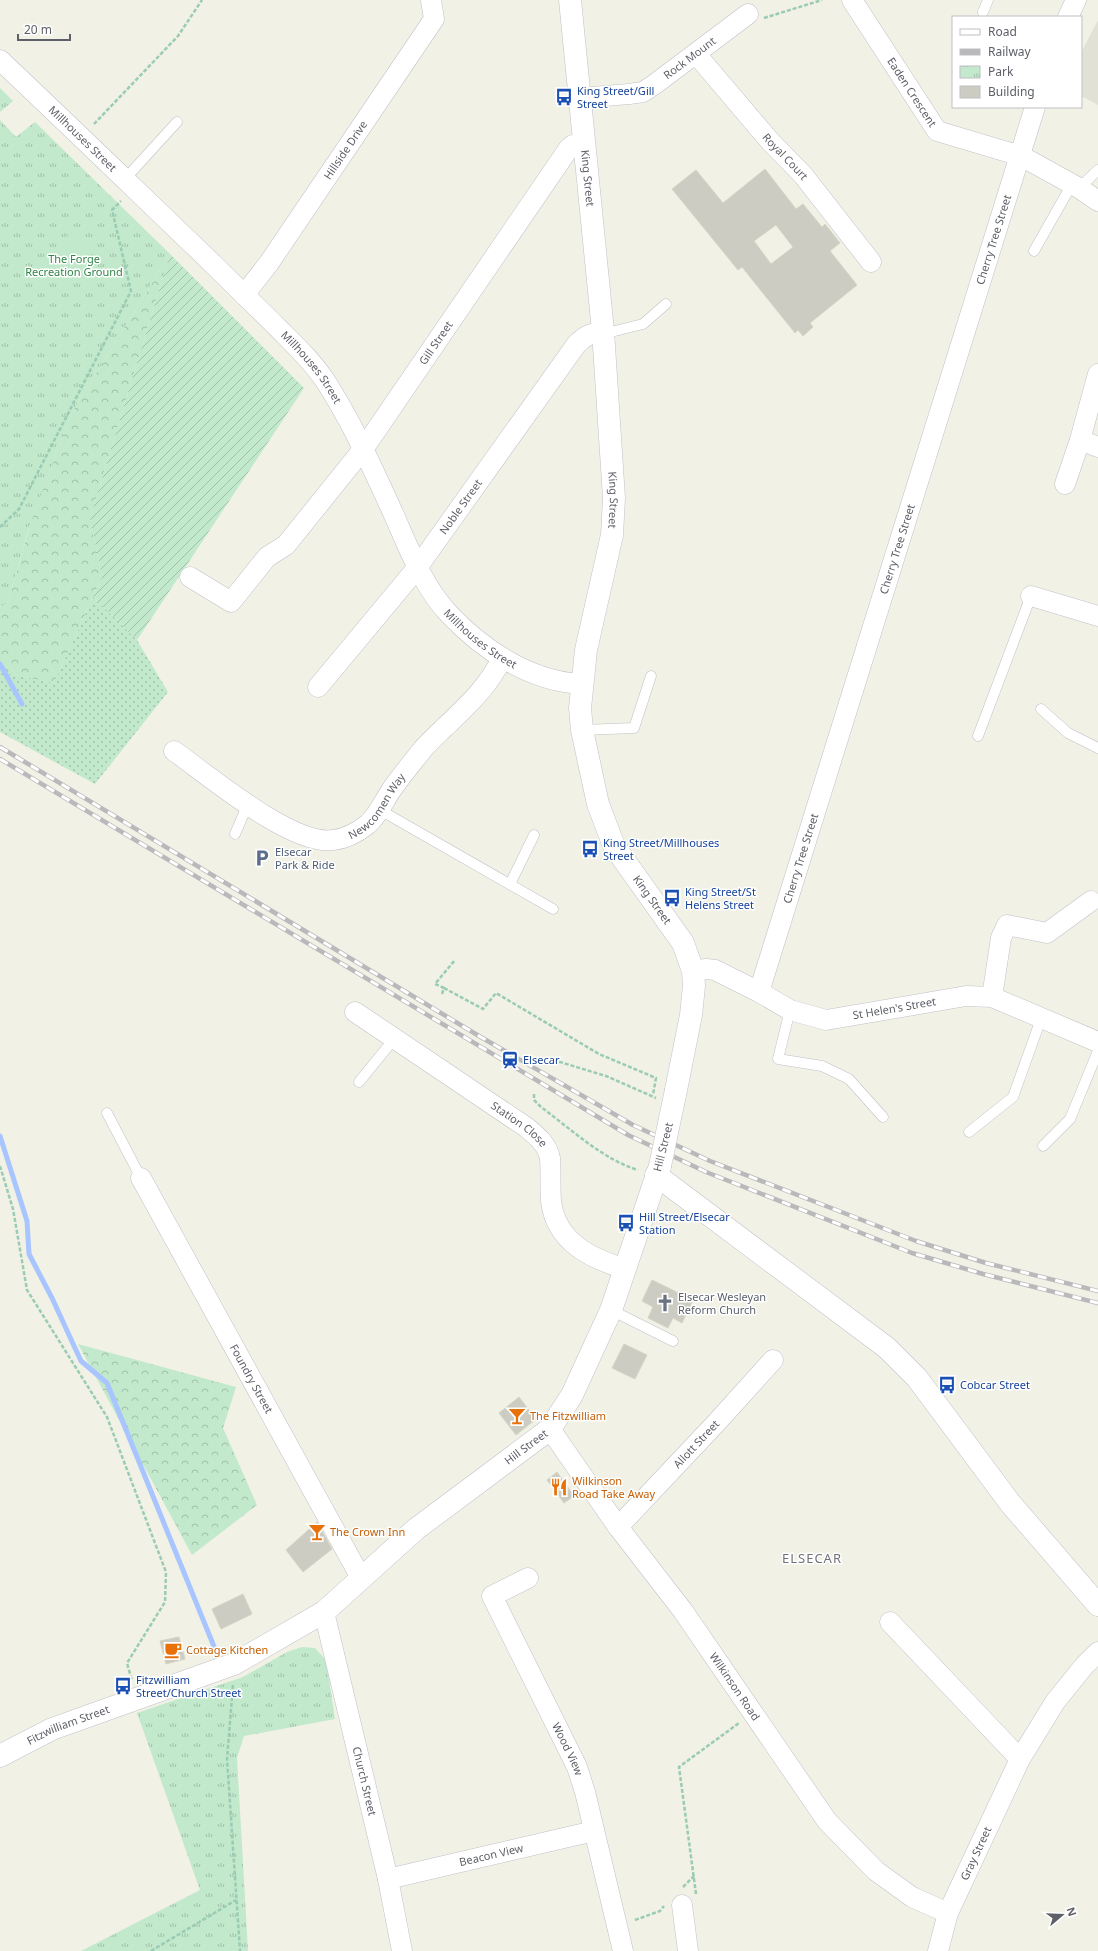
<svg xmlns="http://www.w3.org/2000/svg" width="1098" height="1951" font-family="'Noto Sans',sans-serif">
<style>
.education{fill:#e1e1d5}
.grass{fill:url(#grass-dots)}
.forest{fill:url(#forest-crowns)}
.park{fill:url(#park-tufts)}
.garden{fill:url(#garden-furrows)}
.pitch{fill:#c2e9cb}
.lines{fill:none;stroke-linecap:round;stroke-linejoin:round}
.stream{stroke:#a8c5ff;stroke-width:5}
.building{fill:#ccccc3;stroke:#d6d5c4;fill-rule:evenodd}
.service-casing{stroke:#c0c1c8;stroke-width:11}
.minor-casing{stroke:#c0c1c8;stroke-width:21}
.tertiary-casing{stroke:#c0c1c8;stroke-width:23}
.secondary-casing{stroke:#c1c2ca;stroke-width:23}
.path{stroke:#9acbb4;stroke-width:2.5;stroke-dasharray:4 2;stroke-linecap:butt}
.service{stroke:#fff;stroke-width:10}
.minor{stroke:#fff;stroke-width:20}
.tertiary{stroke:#fff;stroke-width:22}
.secondary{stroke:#fff;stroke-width:22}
.rail-casing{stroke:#b9b9bb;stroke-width:4.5}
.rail{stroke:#fff;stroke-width:3;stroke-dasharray:9;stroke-linecap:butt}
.secondary-bridge-casing{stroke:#c1c2ca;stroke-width:23;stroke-linecap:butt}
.secondary-bridge{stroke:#fff;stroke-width:22}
.labels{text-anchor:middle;stroke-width:3;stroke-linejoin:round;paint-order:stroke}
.street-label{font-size:11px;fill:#5e6068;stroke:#fff}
.transit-label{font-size:11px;fill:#164399;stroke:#fff;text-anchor:start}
.park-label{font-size:11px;fill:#308447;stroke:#fff}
.service-label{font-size:11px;fill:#4e5e75;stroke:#fff;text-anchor:start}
.worship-label{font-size:11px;fill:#5b616d;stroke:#fff;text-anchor:start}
.food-label{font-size:11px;fill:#c56008;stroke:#fff;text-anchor:start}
.quarter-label{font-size:13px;letter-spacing:1px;fill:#6f727a;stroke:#fff}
</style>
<defs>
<pattern id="grass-dots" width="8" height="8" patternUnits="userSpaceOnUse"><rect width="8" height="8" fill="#c2e9cb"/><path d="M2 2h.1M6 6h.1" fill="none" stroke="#a1c0a9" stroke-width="1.8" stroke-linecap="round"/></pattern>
<pattern id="forest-crowns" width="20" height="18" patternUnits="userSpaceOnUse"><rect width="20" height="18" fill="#c2e9cb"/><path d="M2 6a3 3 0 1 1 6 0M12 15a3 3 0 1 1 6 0" fill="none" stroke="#a1c0a9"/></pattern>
<pattern id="park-tufts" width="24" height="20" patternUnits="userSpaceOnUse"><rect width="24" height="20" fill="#c2e9cb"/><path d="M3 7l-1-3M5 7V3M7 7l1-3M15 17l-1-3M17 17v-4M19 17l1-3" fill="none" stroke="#a1c0a9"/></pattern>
<pattern id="garden-furrows" width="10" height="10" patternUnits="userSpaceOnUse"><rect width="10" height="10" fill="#c2e9cb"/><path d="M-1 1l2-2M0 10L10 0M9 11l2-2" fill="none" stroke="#a1c0a9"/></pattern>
</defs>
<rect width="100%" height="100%" fill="#f1f1e6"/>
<!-- education -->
<polygon class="education" points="1098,20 1098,105 1081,96 1081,53"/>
<!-- grass -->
<polygon class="grass" points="93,597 137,640 168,692 95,784 0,732 0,672 54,683"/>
<!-- forest -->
<g class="forest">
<polygon points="170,254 90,518 102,577 54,683 0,672 0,607 8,602 31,521 72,412"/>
<polygon points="78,1344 236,1387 223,1428 257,1505 192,1555"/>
</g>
<!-- park -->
<g class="park">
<polygon points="0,88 13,101 0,112"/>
<polygon points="0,120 16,137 35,122 170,254 72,412 29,527 8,602 0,607"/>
<polygon points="302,1647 315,1648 326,1660 335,1719 244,1736 237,1758 248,1951 81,1951 200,1890 137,1713 243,1677 287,1652"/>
</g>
<!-- garden -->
<polygon class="garden" points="170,254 304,388 137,640 93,597 102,577 90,518"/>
<!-- pitch -->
<polygon class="pitch" points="70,232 94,247 69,290 43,273"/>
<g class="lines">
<!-- stream -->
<g class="stream">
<polyline points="0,664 22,704"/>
<polyline points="0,1136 27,1221 29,1254 52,1298 81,1361 107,1383 215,1649"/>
</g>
</g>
<!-- building -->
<g class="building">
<path d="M765,169L796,209L803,204L822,227L825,224L840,243L830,251L857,285L810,323L813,327L803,336L798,330L795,333L742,267L738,270L672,189L696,170L723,203ZM776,225L793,247L771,264L754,241Z"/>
<polygon points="652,1280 693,1300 682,1323 673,1318 668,1328 648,1318 653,1307 642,1301"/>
<polygon points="624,1344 647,1355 635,1379 612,1368"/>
<polygon points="519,1397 536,1419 516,1435 499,1413"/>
<polygon points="557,1472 574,1496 564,1503 547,1480"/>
<polygon points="317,1522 332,1549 303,1572 286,1550"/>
<polygon points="243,1594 252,1614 221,1629 212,1609"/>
<polygon points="179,1637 185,1659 166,1664 160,1641"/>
</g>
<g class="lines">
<!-- service casing -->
<g class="service-casing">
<g id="service">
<polyline points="983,12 988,0"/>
<polyline points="125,179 177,122"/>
<polyline points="1079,188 1098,170"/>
<polyline points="1034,251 1072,184"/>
<polyline points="603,334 643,324 666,304"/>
<polyline points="1041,709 1068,733 1098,748"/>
<polyline points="582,730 634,728 651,676"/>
<polyline points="978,736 1031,596"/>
<polyline points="380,810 553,909"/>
<polyline points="235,834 248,804"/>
<polyline points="510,884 534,835"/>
<polyline points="790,1010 778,1059 822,1066 849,1079 883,1117"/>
<polyline points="359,1082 394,1039"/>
<polyline points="107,1113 141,1178"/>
<polyline points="969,1132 1013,1097 1041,1019"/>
<polyline points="1043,1146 1070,1119 1098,1051"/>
<polyline points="611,1310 673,1341"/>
</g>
</g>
<!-- minor casing -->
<g class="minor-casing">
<g id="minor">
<path id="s1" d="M852,0L937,131L1021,156L1079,188L1098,201"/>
<polyline points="1068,17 1076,0"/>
<path id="s2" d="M696,54L769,140L803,175L871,262"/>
<path id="s3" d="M0,60C72,128 142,196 213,264C235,286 257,307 279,329C295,345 313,362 326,382C353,424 373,469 394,515C409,549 423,586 449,614C483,650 531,682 582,684"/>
<path id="s4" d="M580,98L629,94L643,92L655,84L748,14"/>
<path id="s5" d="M244,295L269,263L434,19L431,0"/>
<polyline points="1098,374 1080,440 1098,447"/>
<polyline points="1065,484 1080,440"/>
<path id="s6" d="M190,577L231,602L267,557L286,545L364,448L569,148L573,145L584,144"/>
<polyline points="1031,596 1098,616"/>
<path id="s7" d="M318,687L417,568L576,345C584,336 591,333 603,331"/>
<path id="s8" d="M174,751C208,775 292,846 333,840C345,839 358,832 368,824C378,815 383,803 390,792C400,777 412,763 423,749C430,741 438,734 445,727C467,706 489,686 502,658"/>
<path id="s9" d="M693,971L706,969L715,970L759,992L790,1010L826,1020L966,996L992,997L1098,1042"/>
<path id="s10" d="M759,992L1035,107"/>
<polyline points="992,997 1001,938 1007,925 1047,933 1091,901"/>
<path id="s11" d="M355,1012L526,1127C537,1136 547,1144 550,1158C551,1173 550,1187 551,1201C556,1242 590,1258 625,1269"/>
<path id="s12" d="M141,1178L361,1578"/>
<path id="s13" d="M550,1429L618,1527L683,1611L827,1821L876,1871L912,1897L948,1913"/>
<path id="s14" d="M618,1527L717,1422L773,1360"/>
<path id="s15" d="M528,1578L492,1596L577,1767L585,1792L623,1951"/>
<path id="s16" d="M324,1612L388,1879L402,1951"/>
<polyline points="890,1622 1020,1759"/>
<path id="s17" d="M388,1879L594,1831"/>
<polyline points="682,1905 688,1951"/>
<path id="s18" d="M938,1951L948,1913L1020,1759L1055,1702L1084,1666L1098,1652"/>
</g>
</g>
<!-- tertiary casing -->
<g class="tertiary-casing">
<polyline id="tertiary" points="656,1175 887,1348 917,1378 1010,1503 1098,1605"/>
</g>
<!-- secondary casing -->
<g class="secondary-casing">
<g id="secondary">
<path id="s19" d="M570,0L603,331L614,498L612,535L586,650L580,708L582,730L598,804L614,846L683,943L693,971L694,986L691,1015L676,1090"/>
<path id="s20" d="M0,1756L52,1729L234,1664L324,1612L416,1529L550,1429L572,1395L611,1310L660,1166"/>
</g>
</g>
<!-- path -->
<g class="path">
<polyline points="764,18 822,0"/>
<polyline points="94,124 178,36 202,0"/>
<polyline points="0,527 19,509 131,291 112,210 121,201"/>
<polyline points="444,988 483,1009 496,993 599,1054 656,1078 653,1095"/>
<polyline points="442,994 444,988 435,984 455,960"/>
<polyline points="553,1062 560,1062 606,1076 656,1098"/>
<path d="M534,1094V1100L541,1107C571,1129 602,1159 638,1170"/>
<polyline points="0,1166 13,1209 27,1290 107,1417 166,1572 165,1602 127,1663 132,1681"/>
<polyline points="233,1685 227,1759 240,1951"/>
<polyline points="683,1887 694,1876"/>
<polyline points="696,1894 679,1767 739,1723"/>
<polyline points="635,1920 660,1911 664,1906"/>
<polyline points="151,1951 236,1900"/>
</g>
<!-- service -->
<use href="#service" class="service"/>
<!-- minor -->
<use href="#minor" class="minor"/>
<!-- tertiary -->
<use href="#tertiary" class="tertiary"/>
<!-- secondary -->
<use href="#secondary" class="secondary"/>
<!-- rail casing -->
<g class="rail-casing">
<g id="rail">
<polyline points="0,747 479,1036 633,1125 710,1161 916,1241 986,1263 1098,1291"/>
<polyline points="0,759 628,1135 706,1172 912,1253 983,1274 1098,1303"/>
</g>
</g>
<!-- rail -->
<use href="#rail" class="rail"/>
<!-- secondary-bridge casing -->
<g class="secondary-bridge-casing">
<polyline id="secondary-bridge" points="660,1166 676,1090"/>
</g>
<!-- secondary-bridge -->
<use href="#secondary-bridge" class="secondary-bridge"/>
</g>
<!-- icons -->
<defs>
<g id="bus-bare" transform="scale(1.38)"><path d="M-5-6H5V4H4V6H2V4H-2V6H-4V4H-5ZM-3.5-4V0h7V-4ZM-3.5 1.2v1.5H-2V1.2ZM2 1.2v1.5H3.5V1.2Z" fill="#1a4fb4" stroke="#fff" stroke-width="2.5" paint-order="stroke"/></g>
<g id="parking-bare" transform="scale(1.38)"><path d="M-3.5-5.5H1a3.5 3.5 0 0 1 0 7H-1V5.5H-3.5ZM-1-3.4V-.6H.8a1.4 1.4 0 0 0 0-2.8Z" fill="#5c6f8a" stroke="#fff" stroke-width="2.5" paint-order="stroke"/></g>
<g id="station-bare" transform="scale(1.38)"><path d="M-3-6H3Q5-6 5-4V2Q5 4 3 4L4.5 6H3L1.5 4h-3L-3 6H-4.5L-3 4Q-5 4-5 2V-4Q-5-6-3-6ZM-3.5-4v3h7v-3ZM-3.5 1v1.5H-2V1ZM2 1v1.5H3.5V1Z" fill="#1a4fb4" stroke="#fff" stroke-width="2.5" paint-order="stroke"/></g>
<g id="church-bare" transform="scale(1.38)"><path d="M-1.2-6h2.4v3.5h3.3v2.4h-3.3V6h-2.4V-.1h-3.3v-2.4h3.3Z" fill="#6b7280" stroke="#fff" stroke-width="2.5" paint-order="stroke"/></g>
<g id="bar-bare" transform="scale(1.38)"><path d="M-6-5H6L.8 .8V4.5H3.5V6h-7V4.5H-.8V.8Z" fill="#e8710a" stroke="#fff" stroke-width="2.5" paint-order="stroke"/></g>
<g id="restaurant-bare" transform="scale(1.38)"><path d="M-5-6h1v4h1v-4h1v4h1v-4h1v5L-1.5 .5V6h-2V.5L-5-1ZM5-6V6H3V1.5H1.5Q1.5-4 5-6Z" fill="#e8710a" stroke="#fff" stroke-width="2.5" paint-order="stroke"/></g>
<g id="cafe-bare" transform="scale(1.38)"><path d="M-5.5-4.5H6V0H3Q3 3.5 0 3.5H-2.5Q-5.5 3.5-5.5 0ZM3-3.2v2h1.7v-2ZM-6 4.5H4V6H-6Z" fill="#e8710a" stroke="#fff" stroke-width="2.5" paint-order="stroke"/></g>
</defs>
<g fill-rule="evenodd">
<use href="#bus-bare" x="564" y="97"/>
<use href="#bus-bare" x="590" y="849"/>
<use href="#parking-bare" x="262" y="858"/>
<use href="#bus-bare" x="672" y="898"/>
<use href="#station-bare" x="510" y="1060"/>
<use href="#bus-bare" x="626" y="1223"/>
<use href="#church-bare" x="665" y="1303"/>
<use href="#bus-bare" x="947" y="1385"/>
<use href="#bar-bare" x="517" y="1416"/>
<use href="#restaurant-bare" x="559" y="1487"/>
<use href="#bar-bare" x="317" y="1532"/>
<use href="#cafe-bare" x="173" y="1650"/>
<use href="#bus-bare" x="123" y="1686"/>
</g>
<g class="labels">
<!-- street labels -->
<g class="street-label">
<text dy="4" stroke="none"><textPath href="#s4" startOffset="121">Rock Mount</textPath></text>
<text dy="4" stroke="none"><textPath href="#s1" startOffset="110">Eaden Crescent</textPath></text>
<text dy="4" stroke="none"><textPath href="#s3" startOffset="114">Millhouses Street</textPath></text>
<text dy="4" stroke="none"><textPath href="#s5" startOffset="177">Hillside Drive</textPath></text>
<text dy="4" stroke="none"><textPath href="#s2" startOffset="136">Royal Court</textPath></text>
<text dy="4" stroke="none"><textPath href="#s19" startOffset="179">King Street</textPath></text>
<text dy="4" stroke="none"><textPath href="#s10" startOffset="788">Cherry Tree Street</textPath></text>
<text dy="4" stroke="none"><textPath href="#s6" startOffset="380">Gill Street</textPath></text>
<text dy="4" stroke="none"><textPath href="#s3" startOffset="438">Millhouses Street</textPath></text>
<text dy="4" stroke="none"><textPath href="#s19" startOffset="502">King Street</textPath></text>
<text dy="4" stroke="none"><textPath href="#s7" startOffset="230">Noble Street</textPath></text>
<text dy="4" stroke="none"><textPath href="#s10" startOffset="464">Cherry Tree Street</textPath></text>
<text dy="4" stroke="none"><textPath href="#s3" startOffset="762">Millhouses Street</textPath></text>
<text dy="4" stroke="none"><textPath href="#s8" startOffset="243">Newcomen Way</textPath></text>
<text dy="4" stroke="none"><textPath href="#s10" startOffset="140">Cherry Tree Street</textPath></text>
<text dy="4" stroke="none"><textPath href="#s19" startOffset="922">King Street</textPath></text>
<text dy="4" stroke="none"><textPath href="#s9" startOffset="214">St Helen's Street</textPath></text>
<text dy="4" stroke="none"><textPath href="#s11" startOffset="199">Station Close</textPath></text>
<text transform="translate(663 1147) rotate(-76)" y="4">Hill Street</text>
<text dy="4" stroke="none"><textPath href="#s12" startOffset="229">Foundry Street</textPath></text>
<text dy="4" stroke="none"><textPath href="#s14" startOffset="114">Allott Street</textPath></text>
<text dy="4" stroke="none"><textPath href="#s20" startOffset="617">Hill Street</textPath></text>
<text dy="4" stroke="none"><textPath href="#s13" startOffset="317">Wilkinson Road</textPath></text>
<text dy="4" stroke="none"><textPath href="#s20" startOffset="75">Fitzwilliam Street</textPath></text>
<text dy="4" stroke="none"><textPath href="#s15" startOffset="211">Wood View</textPath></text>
<text dy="4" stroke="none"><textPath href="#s16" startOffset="174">Church Street</textPath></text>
<text dy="4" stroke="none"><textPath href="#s18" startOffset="105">Gray Street</textPath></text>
<text dy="4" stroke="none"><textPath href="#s17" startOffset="106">Beacon View</textPath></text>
</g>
<!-- transit labels -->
<g class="transit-label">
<text x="577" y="95">King Street/Gill<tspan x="577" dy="13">Street</tspan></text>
<text x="603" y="847">King Street/Millhouses<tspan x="603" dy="13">Street</tspan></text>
<text x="685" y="896">King Street/St<tspan x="685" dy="13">Helens Street</tspan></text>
<text x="523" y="1064">Elsecar</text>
<text x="639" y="1221">Hill Street/Elsecar<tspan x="639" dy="13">Station</tspan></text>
<text x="960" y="1389">Cobcar Street</text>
<text x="136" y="1684">Fitzwilliam<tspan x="136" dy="13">Street/Church Street</tspan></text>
</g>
<!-- park labels -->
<g class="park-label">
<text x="74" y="263">The Forge<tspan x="74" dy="13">Recreation Ground</tspan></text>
</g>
<!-- service labels -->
<g class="service-label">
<text x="275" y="856">Elsecar<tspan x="275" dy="13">Park &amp; Ride</tspan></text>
</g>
<!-- worship labels -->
<g class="worship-label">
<text x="678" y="1301">Elsecar Wesleyan<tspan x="678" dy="13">Reform Church</tspan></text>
</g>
<!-- food labels -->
<g class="food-label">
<text x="530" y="1420">The Fitzwilliam</text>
<text x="572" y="1485">Wilkinson<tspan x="572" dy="13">Road Take Away</tspan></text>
<text x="330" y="1536">The Crown Inn</text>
<text x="186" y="1654">Cottage Kitchen</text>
</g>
<!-- quarter labels -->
<g class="quarter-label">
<text x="812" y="1563">ELSECAR</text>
</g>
</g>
<!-- legend -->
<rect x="952" y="16" width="130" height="92" fill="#ffffff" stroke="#bfbfc3"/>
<rect x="960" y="29" width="20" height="6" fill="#ffffff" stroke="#bfbfc3"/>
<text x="988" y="36" font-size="12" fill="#5e6068">Road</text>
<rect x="960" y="49" width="20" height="6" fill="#b9b9bb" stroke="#bfbfc3"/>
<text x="988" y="56" font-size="12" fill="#5e6068">Railway</text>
<rect x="960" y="66" width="20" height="12" fill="url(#park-tufts)" stroke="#bfbfc3"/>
<text x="988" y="76" font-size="12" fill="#5e6068">Park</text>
<rect x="960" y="86" width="20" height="12" fill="#ccccc3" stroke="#bfbfc3"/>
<text x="988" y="96" font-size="12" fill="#5e6068">Building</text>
<!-- north arrow -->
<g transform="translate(1062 1915) rotate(71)" stroke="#ffffff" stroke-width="3" paint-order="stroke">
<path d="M0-3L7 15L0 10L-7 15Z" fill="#5e6068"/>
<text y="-6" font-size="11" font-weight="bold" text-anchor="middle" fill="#5e6068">N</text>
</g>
<!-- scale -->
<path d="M18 34v6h52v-6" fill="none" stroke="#5e6068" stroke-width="2"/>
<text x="24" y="34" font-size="12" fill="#5e6068" stroke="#ffffff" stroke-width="3" paint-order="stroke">20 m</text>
</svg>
